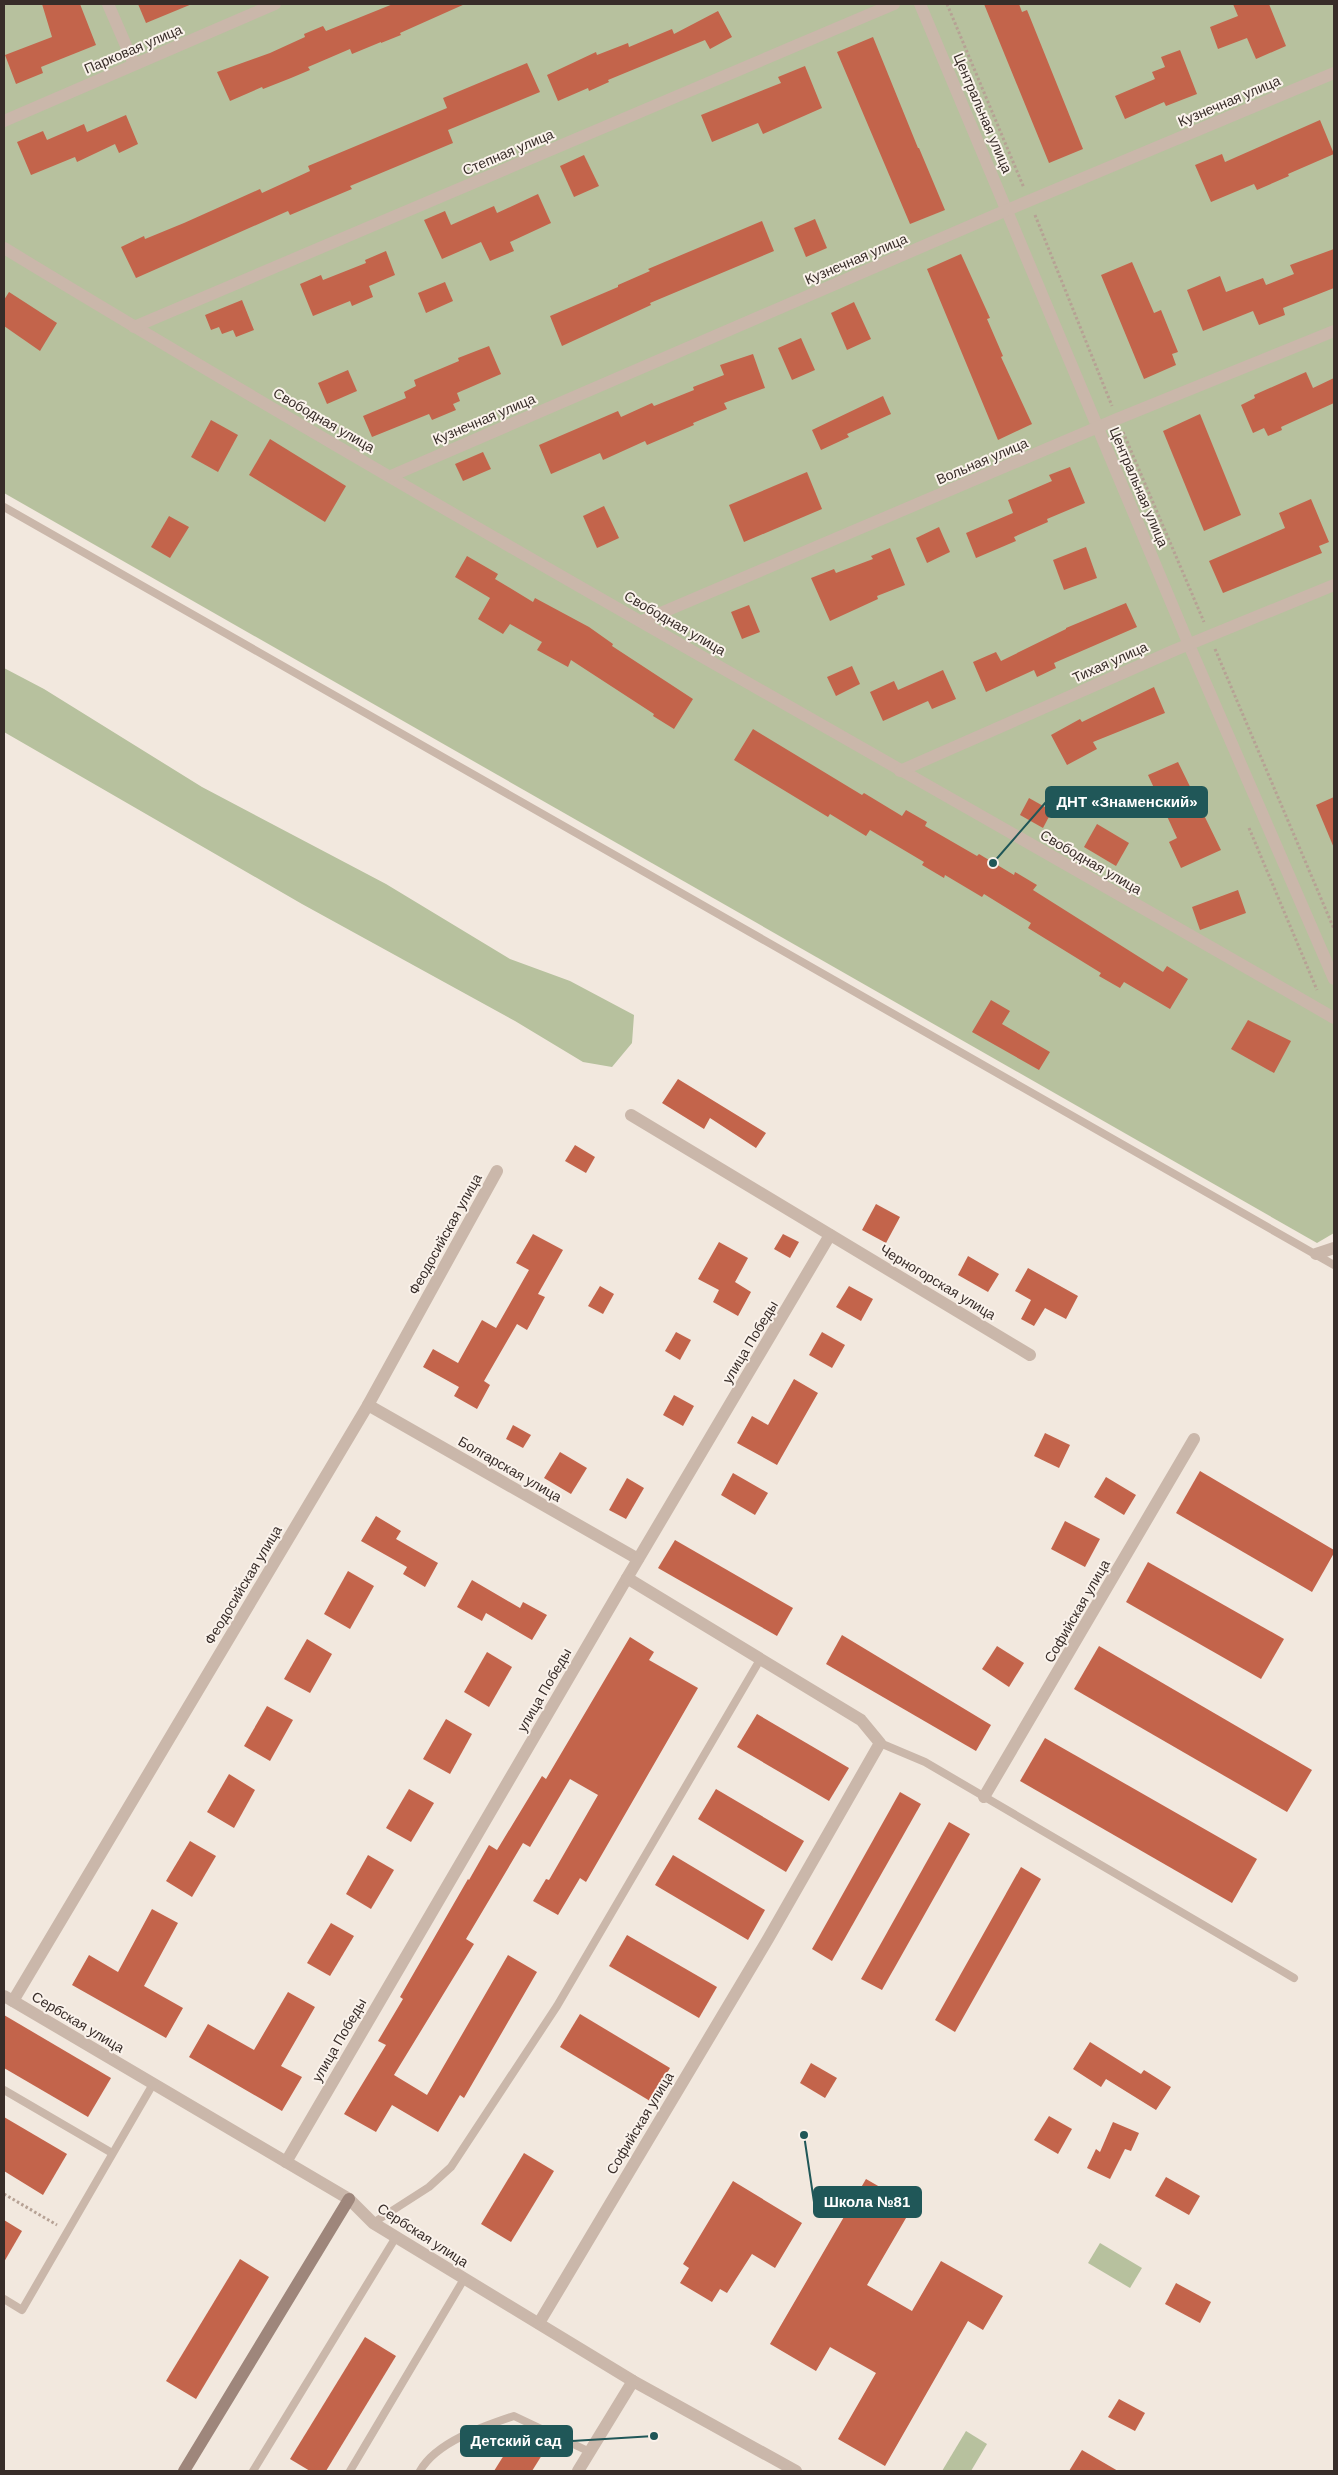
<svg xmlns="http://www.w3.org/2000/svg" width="1338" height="2475" font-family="Helvetica,sans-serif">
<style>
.green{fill:#b7c19e}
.building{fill:#c3644b}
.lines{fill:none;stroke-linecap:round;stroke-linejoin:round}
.path{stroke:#b6a194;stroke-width:3;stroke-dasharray:2.5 2.5;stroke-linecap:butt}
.lane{stroke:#cab7aa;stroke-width:8}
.street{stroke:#cab7aa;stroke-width:12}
.secondary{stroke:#9e867b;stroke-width:12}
.labels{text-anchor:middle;stroke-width:4;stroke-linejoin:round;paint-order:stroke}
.street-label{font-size:14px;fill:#382d29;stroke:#faf2eb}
.leader{fill:none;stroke:#205758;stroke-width:2}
.callout-dot{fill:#205758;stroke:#faf2eb;stroke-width:2}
.callout{fill:#205758;stroke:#205758;stroke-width:2}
.callout-label{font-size:15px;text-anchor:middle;font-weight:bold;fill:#fff}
</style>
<rect width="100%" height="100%" fill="#f2e8de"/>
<!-- green -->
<g class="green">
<polygon points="4,4 1334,4 1334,1233 1317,1243 4,493"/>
<polygon points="4,668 44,689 202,787 386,884 510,959 570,981 634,1015 632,1043 612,1067 583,1062 515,1021 302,904 4,732"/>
<polygon points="1100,2243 1142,2268 1130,2288 1088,2263"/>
<polygon points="966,2431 987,2444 971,2471 942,2471"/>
</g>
<!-- building -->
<g class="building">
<polygon points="42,4 80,4 96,45 41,67 43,73 16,84 5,55 52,37"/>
<polygon points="138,4 192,4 146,23"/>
<polygon points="393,4 465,4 400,33 401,35 381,43 381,42 352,54 350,49 308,67 310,70 291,78 263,89 262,87 230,101 217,72 270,53 305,37 304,34 323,26 326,31"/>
<polygon points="984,4 1019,4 1022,12 1027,10 1083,149 1049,163"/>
<polygon points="1233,4 1269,4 1286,46 1256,59 1247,38 1218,49 1210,27 1238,16"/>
<polygon points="718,11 732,37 710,49 705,40 608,80 609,82 589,91 588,88 558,101 547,75 596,52 597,55 628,43 629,47 672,29 674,34"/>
<polygon points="873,37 918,148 919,148 945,210 910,224 837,52"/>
<polygon points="1180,50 1197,94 1166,106 1164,102 1125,119 1115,96 1155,79 1152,72 1165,67 1161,57"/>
<polygon points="527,63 540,92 448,130 453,143 350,186 352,189 290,215 288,211 136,278 121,247 144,236 145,239 184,223 260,189 262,193 310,171 308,166 447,108 443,98"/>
<polygon points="805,66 822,108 763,134 758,123 712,142 701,115 781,83 778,77"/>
<polygon points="126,115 138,144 119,153 115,144 77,162 75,157 31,175 17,142 43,131 47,140 84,124 87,132"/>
<polygon points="1320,120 1334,154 1288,174 1289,176 1257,190 1254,184 1211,202 1195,165 1222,154 1225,162"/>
<polygon points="584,155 599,186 574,197 560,166"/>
<polygon points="538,194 551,223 510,242 514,251 490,261 481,242 442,259 424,220 445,211 451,225 494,206 497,213"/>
<polygon points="815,219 827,248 806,257 794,228"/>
<polygon points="762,221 774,251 650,303 651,305 562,346 550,316 618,287 618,285 650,271 648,269"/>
<polygon points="1334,249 1334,288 1283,308 1285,315 1259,325 1253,311 1203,331 1187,290 1220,276 1226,292 1263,278 1266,285 1294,274 1290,265"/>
<polygon points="386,251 395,275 369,286 373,297 352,306 350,301 313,316 300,284 321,275 323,280 366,263 365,260"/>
<polygon points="961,254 990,318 987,319 1003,356 1001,357 1032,424 998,440 927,269"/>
<polygon points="1132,262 1154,313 1161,310 1178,352 1172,354 1176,365 1144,379 1101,275"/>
<polygon points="445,282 453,301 426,313 418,293"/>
<polygon points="9,292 57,323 40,351 4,326 4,300"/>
<polygon points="242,300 254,330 236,337 233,330 222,334 219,327 211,330 205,315"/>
<polygon points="854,302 871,339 847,350 831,313"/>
<polygon points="801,338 815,370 792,380 778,348"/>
<polygon points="489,346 501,374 457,393 460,401 453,404 456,410 432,420 429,414 372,437 363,416 406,398 404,392 416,386 414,380 459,361 458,358"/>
<polygon points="753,354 765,388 724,403 727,409 693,423 694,425 647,445 645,441 603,460 600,453 551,474 539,445 618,411 621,417 652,403 654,406 694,390 693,387 724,375 720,365"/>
<polygon points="348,370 357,391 327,404 318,383"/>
<polygon points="1306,372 1313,388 1334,378 1334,403 1281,427 1282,430 1268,436 1264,428 1253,433 1241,405 1255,398 1254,395"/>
<polygon points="883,396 891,414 847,434 849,437 821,450 812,430"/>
<polygon points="1200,414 1241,515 1204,531 1163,431"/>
<polygon points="211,420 238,435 218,472 191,457"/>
<polygon points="270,439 346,486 325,522 249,475"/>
<polygon points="483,452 491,469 463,481 455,464"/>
<polygon points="1070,467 1085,503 1047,519 1048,522 1014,537 1016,541 976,558 966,533 1013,513 1008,500 1052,481 1049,475"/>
<polygon points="807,472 822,509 744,542 729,505"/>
<polygon points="1311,499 1329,542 1319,546 1322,553 1223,593 1209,561 1285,528 1279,513"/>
<polygon points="604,506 619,538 597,548 583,516"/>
<polygon points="169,516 189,527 170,558 151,547"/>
<polygon points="939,527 950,552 927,563 916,538"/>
<polygon points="1086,547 1097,578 1064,590 1053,560"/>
<polygon points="890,548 905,585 877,596 878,599 830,621 811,578 834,569 836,573 873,559 871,556"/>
<polygon points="467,556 498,574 495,579 533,602 535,598 589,627 613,644 612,646 693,699 674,729 653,716 654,714 571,660 568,667 537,650 542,642 510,624 503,634 478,619 490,598 455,577"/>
<polygon points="1126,603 1137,627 1054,663 1056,668 1037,677 1034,670 986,692 973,662 996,652 1001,661 1066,629 1066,628"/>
<polygon points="749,605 760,632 742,639 731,612"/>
<polygon points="852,666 860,684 836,696 827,677"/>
<polygon points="943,670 956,699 932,709 928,701 883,721 870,692 894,681 898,690"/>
<polygon points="1154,687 1165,713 1093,742 1097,749 1067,765 1051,735 1080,719 1082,722"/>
<polygon points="753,729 862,795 864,793 902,816 906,810 927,822 925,826 977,856 979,854 1014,875 1015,872 1037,885 1033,890 1163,972 1167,966 1188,979 1170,1009 1124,982 1120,988 1099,976 1101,973 1028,928 1031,923 984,894 982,897 945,875 944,878 922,865 924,862 870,830 866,836 830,814 828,817 734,760"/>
<polygon points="1178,762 1221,850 1181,868 1169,842 1177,838 1148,775"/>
<polygon points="1334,797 1334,848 1316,805"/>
<polygon points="1029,798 1052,811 1043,828 1020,815"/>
<polygon points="1097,824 1129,843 1116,866 1084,847"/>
<polygon points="1238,890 1246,913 1200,930 1192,907"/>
<polygon points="991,1000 1010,1011 1002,1024 1050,1052 1039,1070 972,1032"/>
<polygon points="1248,1020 1291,1041 1274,1073 1231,1049"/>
<polygon points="678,1079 766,1133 756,1148 710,1118 704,1129 662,1103"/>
<polygon points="575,1145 595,1157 586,1173 565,1161"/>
<polygon points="876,1204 900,1217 886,1243 862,1230"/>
<polygon points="533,1234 563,1250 538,1294 545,1297 527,1330 517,1324 484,1381 490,1385 477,1409 454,1396 459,1387 423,1367 433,1349 458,1363 482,1320 496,1328 529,1270 516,1263"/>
<polygon points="783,1234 799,1242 790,1258 774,1249"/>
<polygon points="719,1242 748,1258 735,1282 751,1292 738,1316 713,1302 719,1290 698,1279"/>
<polygon points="968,1256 999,1274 988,1292 958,1275"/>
<polygon points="1028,1268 1078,1296 1066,1319 1045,1308 1034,1326 1021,1319 1031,1300 1015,1291"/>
<polygon points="600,1286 614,1294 603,1314 588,1306"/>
<polygon points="849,1286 873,1299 861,1321 836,1307"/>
<polygon points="676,1332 691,1340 680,1360 665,1351"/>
<polygon points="822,1332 845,1345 832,1368 809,1355"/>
<polygon points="794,1379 818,1393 777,1465 737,1443 752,1416 768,1425"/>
<polygon points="674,1395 694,1406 683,1426 663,1415"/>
<polygon points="513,1425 531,1435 523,1448 506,1439"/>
<polygon points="1045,1433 1070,1445 1059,1468 1034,1456"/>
<polygon points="560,1452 587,1468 571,1494 544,1478"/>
<polygon points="1200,1471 1334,1550 1334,1553 1312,1592 1176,1513"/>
<polygon points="733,1473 768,1493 755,1515 721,1495"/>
<polygon points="1106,1477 1136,1495 1124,1515 1094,1497"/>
<polygon points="627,1478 644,1488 626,1519 609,1510"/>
<polygon points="376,1516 401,1531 396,1539 438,1563 425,1587 403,1574 407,1567 361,1541"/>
<polygon points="1065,1521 1100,1539 1085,1567 1051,1549"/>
<polygon points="675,1540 793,1608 777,1636 658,1568"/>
<polygon points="1148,1562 1284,1639 1261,1679 1126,1602"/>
<polygon points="348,1571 374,1586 350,1629 324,1614"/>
<polygon points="472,1580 520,1608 523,1602 547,1615 532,1640 486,1613 482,1621 457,1607"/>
<polygon points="842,1635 991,1725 976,1751 826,1664"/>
<polygon points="630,1637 654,1652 649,1660 698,1688 586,1882 580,1878 558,1915 533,1901 546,1879 549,1880 598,1795 570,1779 530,1847 523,1843 466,1939 474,1944 394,2075 427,2095 508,1955 537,1972 464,2098 460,2095 438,2132 392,2105 376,2132 344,2114 386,2045 378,2041 403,1999 400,1997 468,1879 469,1880 489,1845 497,1850 542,1776 546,1779"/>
<polygon points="307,1639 332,1654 310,1693 284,1679"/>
<polygon points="997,1646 1024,1663 1009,1687 982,1669"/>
<polygon points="1099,1646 1312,1770 1287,1812 1074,1689"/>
<polygon points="487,1652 512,1667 489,1707 464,1692"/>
<polygon points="267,1706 293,1720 270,1761 244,1746"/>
<polygon points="757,1714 849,1768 829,1801 737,1747"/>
<polygon points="446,1719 472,1734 450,1774 423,1759"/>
<polygon points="1045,1738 1257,1859 1232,1903 1020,1781"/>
<polygon points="229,1774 255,1790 234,1828 207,1812"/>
<polygon points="409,1789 434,1803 411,1842 386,1828"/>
<polygon points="716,1789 804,1841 786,1872 698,1819"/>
<polygon points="900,1792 921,1804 832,1961 812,1949"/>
<polygon points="949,1822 970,1834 882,1990 861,1979"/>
<polygon points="190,1841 216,1856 192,1897 166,1881"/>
<polygon points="368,1855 394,1870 371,1909 346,1894"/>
<polygon points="673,1855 765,1910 748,1940 655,1885"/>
<polygon points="1021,1867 1041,1879 955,2032 935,2020"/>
<polygon points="152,1909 178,1923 144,1986 183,2008 166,2038 72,1985 89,1955 118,1972"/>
<polygon points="331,1923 354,1936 330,1976 307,1963"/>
<polygon points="627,1935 717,1987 699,2018 609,1966"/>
<polygon points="288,1992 315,2007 281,2066 302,2077 282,2111 189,2057 208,2024 254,2050"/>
<polygon points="580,2014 670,2068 650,2101 560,2047"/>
<polygon points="4,2015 111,2078 88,2117 4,2068"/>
<polygon points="1090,2042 1141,2074 1144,2070 1171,2087 1156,2110 1106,2079 1101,2087 1073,2069"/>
<polygon points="811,2063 837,2078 825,2098 800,2083"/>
<polygon points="1049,2116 1072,2129 1058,2154 1034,2140"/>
<polygon points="4,2117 67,2154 43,2195 4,2171"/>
<polygon points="1113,2122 1139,2133 1131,2151 1125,2149 1110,2179 1087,2168 1096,2149 1100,2152"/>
<polygon points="524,2153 554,2171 511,2242 481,2224"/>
<polygon points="1166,2177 1200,2196 1189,2215 1155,2196"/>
<polygon points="866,2179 913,2206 867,2285 912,2311 941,2261 1003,2296 983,2330 968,2321 885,2466 838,2439 876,2373 830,2347 816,2371 770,2344"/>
<polygon points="733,2181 802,2223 775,2268 752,2254 727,2293 720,2289 712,2302 680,2283 689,2268 683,2264"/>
<polygon points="4,2220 22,2231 4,2262"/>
<polygon points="240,2259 269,2277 196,2399 166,2381"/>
<polygon points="1176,2283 1211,2302 1200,2323 1165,2304"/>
<polygon points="365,2337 396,2356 326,2471 310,2471 290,2459"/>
<polygon points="1119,2399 1145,2413 1135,2431 1108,2417"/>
<polygon points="519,2431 547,2447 532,2471 494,2471"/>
<polygon points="1082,2450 1118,2471 1069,2471"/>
</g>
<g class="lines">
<!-- path -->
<g class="path">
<polyline points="947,4 1024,188"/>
<polyline points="1035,215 1112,406"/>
<polyline points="1123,432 1204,622"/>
<polyline points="1215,649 1334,929"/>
<polyline points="1249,828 1317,990"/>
<polyline points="4,2194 57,2225"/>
</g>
<!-- lane -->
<g class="lane">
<polyline points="4,507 1334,1265"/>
<polyline points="880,1743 925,1762 1294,1978"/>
<polyline points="4,2090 112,2153"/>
<polyline points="373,2223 429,2187 451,2167 557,2006 761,1658"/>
<polyline points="4,2299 22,2310 153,2084"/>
<polyline points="253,2471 396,2237"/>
<polyline points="350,2471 464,2279"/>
<path d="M420,2471C436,2442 484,2426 514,2416L590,2452"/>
</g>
<!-- street -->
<g class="street">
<polyline points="108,4 134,64"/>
<polyline points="920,4 1189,645 1334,979"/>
<polyline points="4,121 275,4"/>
<path d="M4,248C442,514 891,762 1334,1018"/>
<polyline points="134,327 894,4"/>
<polyline points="391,476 993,216 1334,73"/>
<polyline points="642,621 1117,419 1334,331"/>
<polyline points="900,771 1175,650 1334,585"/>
<polyline points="631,1115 1030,1355"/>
<polyline points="1316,1254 1334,1248"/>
<polyline points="368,1405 638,1559"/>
<polyline points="984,1797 1194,1439"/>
<polyline points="4,1996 13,2001 368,1405 497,1171"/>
<polyline points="13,2001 349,2199 373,2223 633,2381 796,2471"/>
<polyline points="286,2162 627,1578 830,1235"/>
<polyline points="539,2323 768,1939 880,1743 861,1720 627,1578"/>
<polyline points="578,2471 633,2381"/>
</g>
<!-- secondary -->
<polyline class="secondary" points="184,2471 349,2199"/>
</g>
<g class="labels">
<!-- street labels -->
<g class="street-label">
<text transform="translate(133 49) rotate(-23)" y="5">Парковая улица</text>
<text transform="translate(1229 101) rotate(-23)" y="5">Кузнечная улица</text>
<text transform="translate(983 113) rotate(67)" y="5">Центральная улица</text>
<text transform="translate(508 152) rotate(-23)" y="5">Степная улица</text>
<text transform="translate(856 259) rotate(-23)" y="5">Кузнечная улица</text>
<text transform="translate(484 419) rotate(-23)" y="5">Кузнечная улица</text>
<text transform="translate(324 420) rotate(30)" y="5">Свободная улица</text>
<text transform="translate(982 461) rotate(-23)" y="5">Вольная улица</text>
<text transform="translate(1139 487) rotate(67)" y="5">Центральная улица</text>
<text transform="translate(675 623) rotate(30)" y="5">Свободная улица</text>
<text transform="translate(1110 662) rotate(-24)" y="5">Тихая улица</text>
<text transform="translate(1091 862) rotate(30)" y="5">Свободная улица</text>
<text transform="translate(445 1234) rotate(-61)" y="5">Феодосийская улица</text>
<text transform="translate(938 1282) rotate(31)" y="5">Черногорская улица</text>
<text transform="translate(750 1342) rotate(-59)" y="5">улица Победы</text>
<text transform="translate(510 1469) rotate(30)" y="5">Болгарская улица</text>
<text transform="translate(243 1585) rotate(-59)" y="5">Феодосийская улица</text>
<text transform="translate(1077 1611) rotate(-60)" y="5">Софийская улица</text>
<text transform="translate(544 1690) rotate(-60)" y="5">улица Победы</text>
<text transform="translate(78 2022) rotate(31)" y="5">Сербская улица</text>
<text transform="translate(339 2040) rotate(-60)" y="5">улица Победы</text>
<text transform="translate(640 2123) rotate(-59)" y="5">Софийская улица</text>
<text transform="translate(423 2235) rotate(33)" y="5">Сербская улица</text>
</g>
</g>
<!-- callouts -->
<path class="leader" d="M993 863L1046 802M804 2135L814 2202M654 2436L572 2441"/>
<g class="callout-dot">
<circle cx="993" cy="863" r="5"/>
<circle cx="804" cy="2135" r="5"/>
<circle cx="654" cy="2436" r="5"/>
</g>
<g class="callout">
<rect x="1046" y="787" width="161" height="30" rx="5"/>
<rect x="814" y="2187" width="107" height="30" rx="5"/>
<rect x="461" y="2426" width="111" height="30" rx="5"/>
</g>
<g class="callout-label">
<text x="1127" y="807">ДНТ «Знаменский»</text>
<text x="867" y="2207">Школа №81</text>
<text x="516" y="2446">Детский сад</text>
</g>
<!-- border -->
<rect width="1338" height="2475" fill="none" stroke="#382d29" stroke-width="10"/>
</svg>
